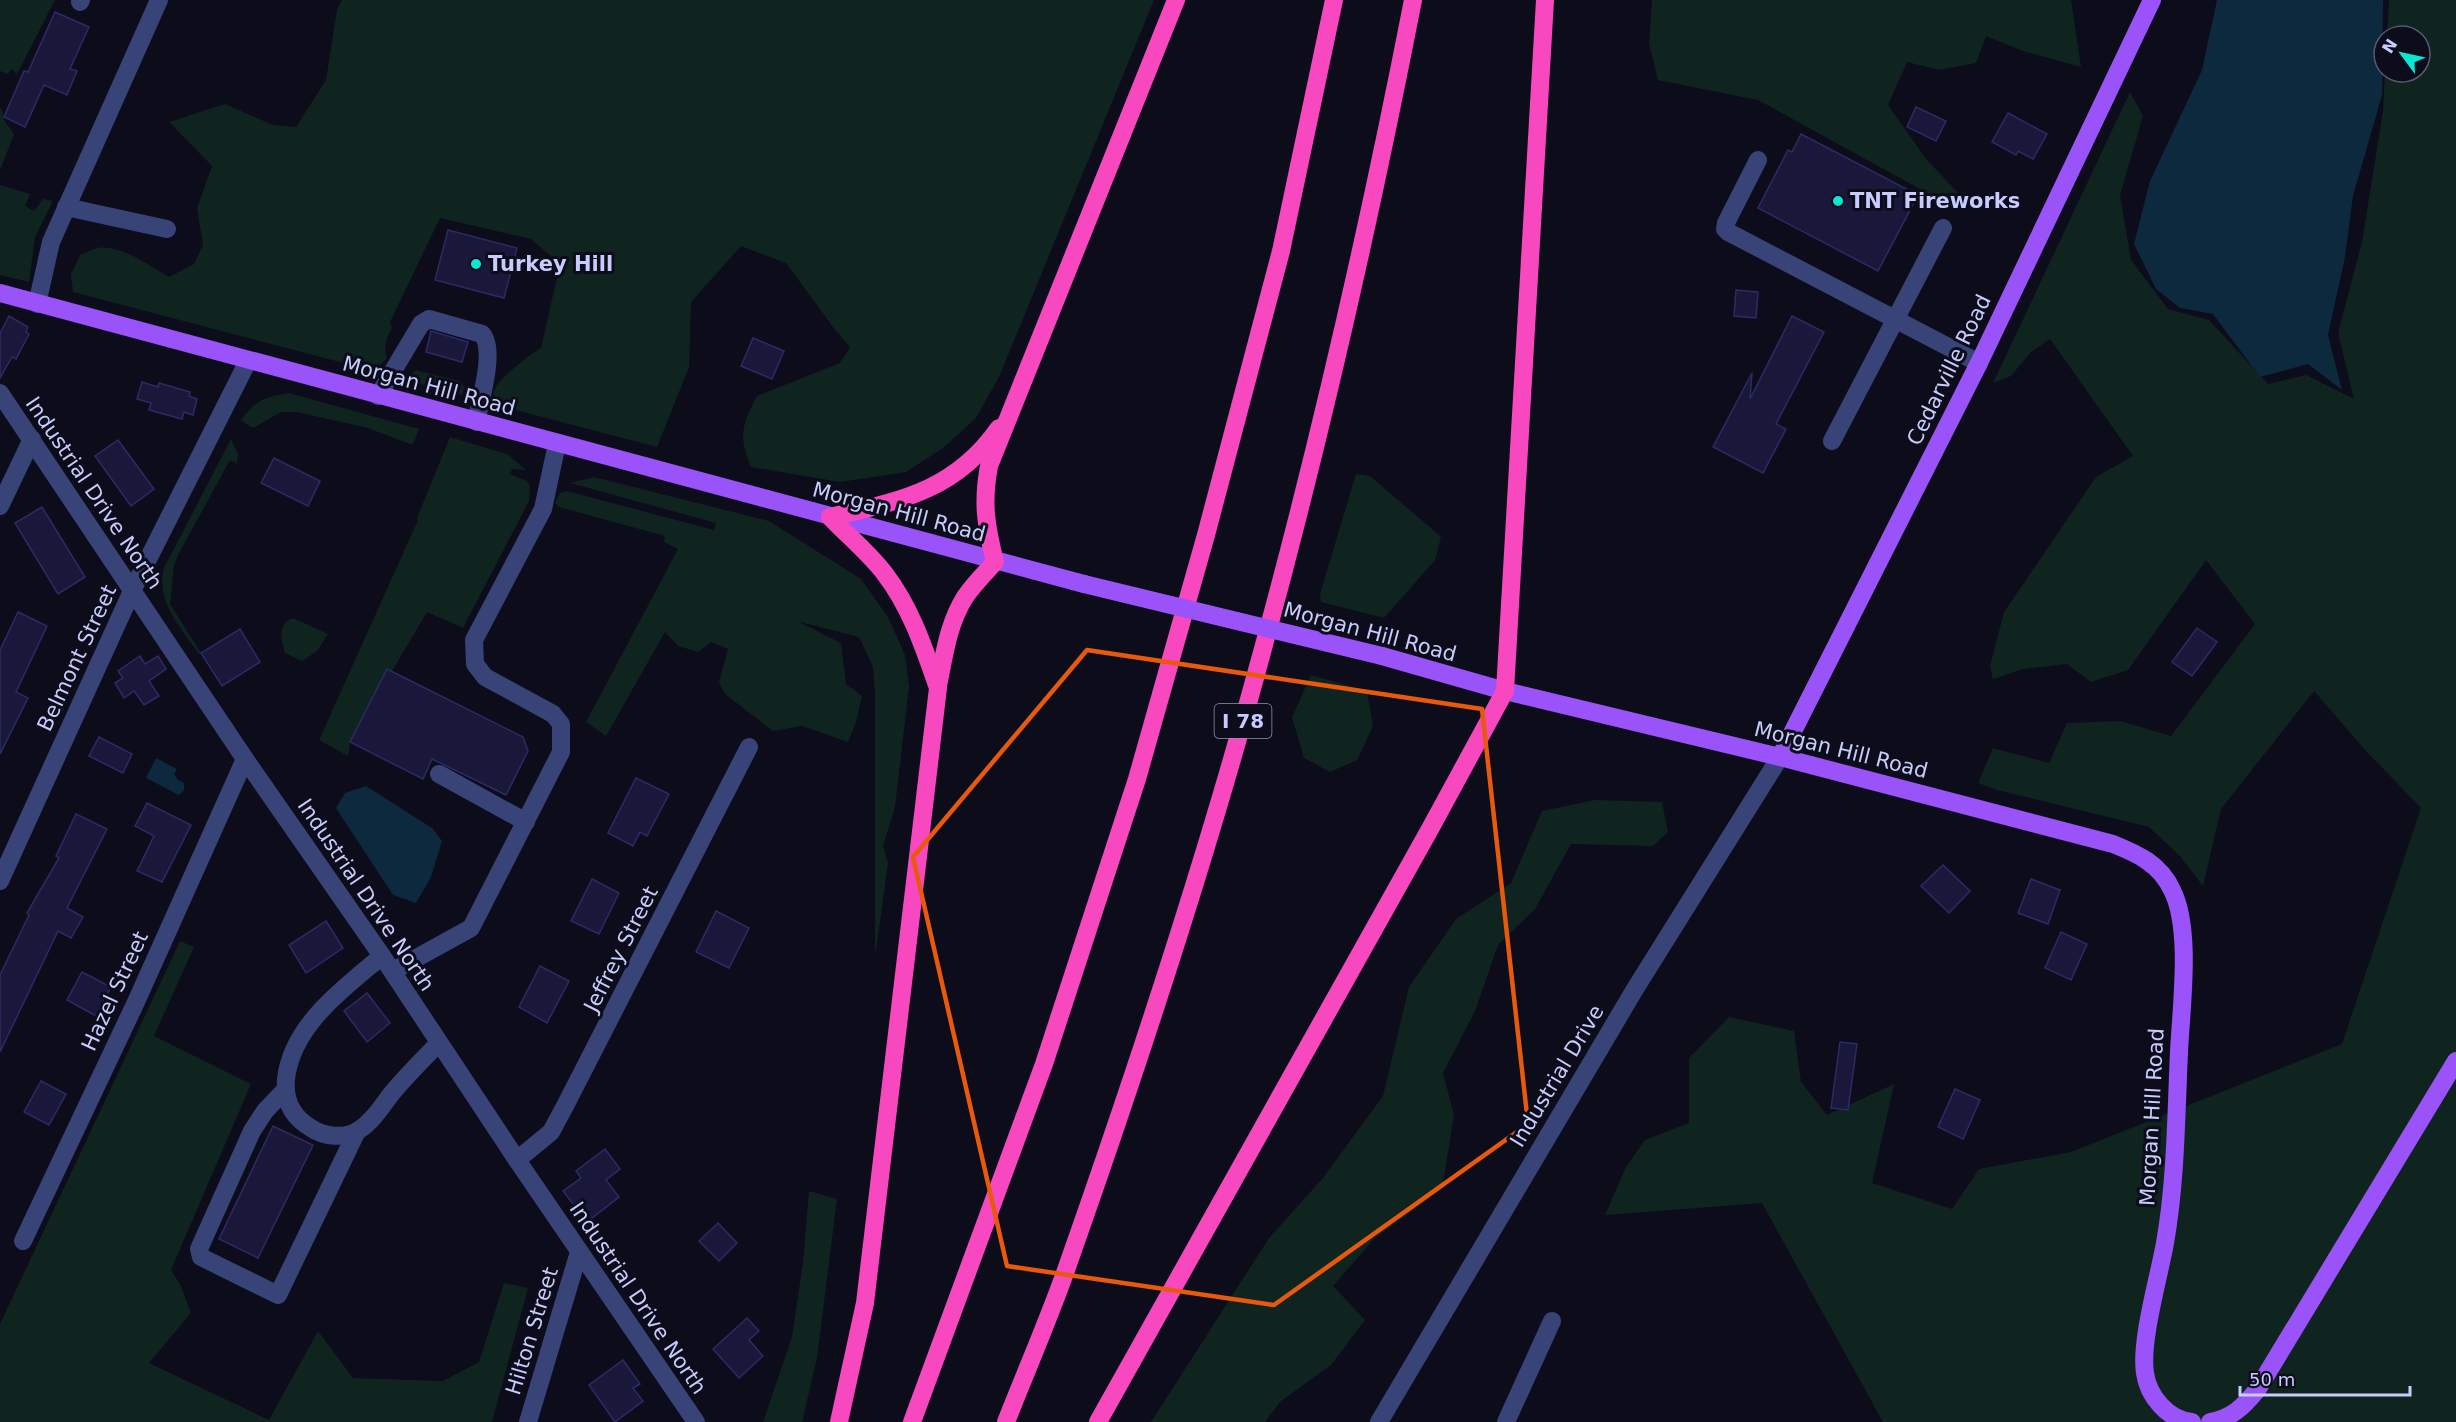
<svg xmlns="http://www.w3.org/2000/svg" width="2456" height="1422" font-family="'DejaVu Sans',sans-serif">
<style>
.green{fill:#0f241f}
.water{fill:#0d293d}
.building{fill:#19183b;stroke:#2b2b66;stroke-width:1.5}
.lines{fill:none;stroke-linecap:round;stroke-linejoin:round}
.minor{stroke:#384378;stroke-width:18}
.major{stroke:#9a53f8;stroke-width:18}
.highway{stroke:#f748bf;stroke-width:18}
.major-bridge{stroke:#9a53f8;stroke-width:18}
.marked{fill:none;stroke:#e8590c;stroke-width:4.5;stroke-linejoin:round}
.poi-dot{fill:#0ae7d1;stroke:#0c0c1b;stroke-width:2}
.labels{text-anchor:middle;stroke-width:6;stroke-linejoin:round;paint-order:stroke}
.shield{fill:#0c0c1b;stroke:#9092b9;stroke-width:1.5}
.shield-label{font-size:20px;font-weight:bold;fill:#c8ccfd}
.poi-label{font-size:21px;font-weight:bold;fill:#c8ccfd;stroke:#0c0c1b;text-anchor:start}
.street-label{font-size:21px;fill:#c8ccfd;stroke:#0c0c1b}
</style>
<rect width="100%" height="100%" fill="#0c0c1b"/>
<!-- green -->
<g class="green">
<polygon points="0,0 55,0 17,74 11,69 8,74 0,71"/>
<path d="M342,0H1154L999,377L976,418L943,448L906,472L840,482L751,467C738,437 742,424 757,396L840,363L850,347L836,331L786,263L741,246L691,302L689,367L657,447L497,405C494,400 493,396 494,391C498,379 530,354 541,348L560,264L531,239L440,218L390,322L392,328C386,338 383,347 387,358L374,371L73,292L71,274L80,255C86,253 92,249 98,248C119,244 151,266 169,277L194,264L203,245L197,208L212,166L169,122L225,104L273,125L296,127L326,80L337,10Z"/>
<polygon points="1652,0 2071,0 2081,67 2023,51 1986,36 1976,63 1939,70 1907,62 1888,105 1926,159 1961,196 1958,210 1758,100 1658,80 1649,44"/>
<polygon points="2389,0 2456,0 2456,1422 1883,1422 1762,1203 1605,1215 1626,1167 1645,1140 1689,1123 1689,1058 1729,1017 1794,1031 1801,1082 1827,1115 1894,1084 1872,1183 1952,1209 1979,1169 2071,1152 2342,1044 2421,808 2366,751 2314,691 2221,809 2203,886 2179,855 2149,827 1997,790 1978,783 1993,748 2049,763 2067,723 2120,721 2171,736 2255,624 2206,560 2128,670 2091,682 2067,664 2023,669 1993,679 1990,666 2004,612 2096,477 2133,456 2050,339 2030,353 2011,376 1993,383 2130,92 2143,116 2120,195 2131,260 2168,309 2209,320 2268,384 2306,375 2354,399 2338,333 2362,242 2383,111 2385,72 2420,72 2420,36 2387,36"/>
<polygon points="0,108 2,109 4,120 14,134 0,170"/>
<polygon points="0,185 30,194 25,206 34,211 43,199 53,201 35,237 29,282 0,275"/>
<polygon points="416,370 460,381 464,387 462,395 412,382 411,375"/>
<path d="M289,393L419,429L413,444H410L368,428L297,412H281L255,427H251L241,420C256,400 264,397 289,393Z"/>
<polygon points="450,437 507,454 526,470 512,469 510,474 527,481 530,487 529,501 463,628 427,612 392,671 387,669 350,742 348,756 319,740 418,520 417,518"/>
<path d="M231,439L238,454L237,463L230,460L178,555L174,565L170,604L201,653L199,654C181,628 155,601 164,568Z"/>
<polygon points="1356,474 1370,476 1441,537 1435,560 1384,618 1321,602 1320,594"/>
<polygon points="594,477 769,521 861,579 888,617 905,655 909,687 895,807 883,846 888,863 875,957 875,693 873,667 859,637 797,621 841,643 846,684 862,696 856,722 848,742 802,726 773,731 725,694 719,682 728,649 711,642 698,652 678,646 665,632 606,736 586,722 678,549 664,542 665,536 559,507 555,503 560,493 567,491 714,530 716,523 570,483"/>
<path d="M293,618L328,634L317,651L302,661L285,653C281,640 277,624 293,618Z"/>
<polygon points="1311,675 1367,691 1373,726 1357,760 1330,772 1304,758 1292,717"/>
<polygon points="1595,800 1662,802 1668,832 1653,846 1571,844 1535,909 1498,945 1475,1011 1443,1073 1454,1115 1442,1189 1375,1238 1333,1286 1365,1320 1331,1365 1281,1401 1265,1422 1151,1422 1269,1238 1322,1179 1383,1096 1409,987 1456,919 1511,883 1542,811"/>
<polygon points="180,941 194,947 154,1036 251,1084 171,1270 180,1284 191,1313 149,1363 269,1420 318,1331 353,1378 443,1381 479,1362 504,1283 528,1288 492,1422 0,1422 0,1324"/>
<polygon points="809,1191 837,1199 817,1358 802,1422 763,1422 792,1337 803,1263"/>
</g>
<!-- water -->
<g class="water">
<polygon points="2217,0 2383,0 2382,95 2353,196 2345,257 2328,335 2342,390 2308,364 2260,377 2213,314 2180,308 2156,289 2134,244 2150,181 2202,70"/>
<polygon points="156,758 177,769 174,774 178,780 184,783 184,790 179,795 146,778"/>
<polygon points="366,786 432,828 442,841 431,877 416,903 393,895 336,808 345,793"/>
</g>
<!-- building -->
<g class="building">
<polygon points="55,12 89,27 70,69 77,71 67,95 44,85 25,127 4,117 24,71 28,72"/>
<polygon points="1916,107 1946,121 1936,141 1907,127"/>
<polygon points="2008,113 2047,134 2033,159 2018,151 2016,155 1992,142"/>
<polygon points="1801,134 1918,195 1878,271 1758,208 1788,150 1792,152"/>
<polygon points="448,230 517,248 504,298 435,280"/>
<polygon points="1736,290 1758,292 1756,318 1734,316"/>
<polygon points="9,316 28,327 26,332 29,334 16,359 12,357 0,378 0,333"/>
<polygon points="1792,316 1824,332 1776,424 1786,429 1763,473 1713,447 1752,373 1750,399"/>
<polygon points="431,331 468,342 462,362 426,352"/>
<polygon points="753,338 784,351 772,379 741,366"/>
<polygon points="142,382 158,387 159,383 190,392 189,396 197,399 193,415 184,412 182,419 149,410 151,403 137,399"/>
<polygon points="118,440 154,489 131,506 95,456"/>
<polygon points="274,458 320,481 308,506 261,483"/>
<polygon points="42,507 85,577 58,594 15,523"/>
<polygon points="18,612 47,626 16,692 28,698 0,754 0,650"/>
<polygon points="2197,628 2217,642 2192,676 2172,662"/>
<polygon points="240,629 260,662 222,686 201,653"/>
<polygon points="140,656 145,664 158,656 166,669 149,681 159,696 144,705 134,691 124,698 115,683 123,678 118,671"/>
<polygon points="387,669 523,737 528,751 506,795 432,759 423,779 350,742"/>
<polygon points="99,737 132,754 123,773 89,756"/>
<polygon points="636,778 669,794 647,836 640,832 633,846 608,833"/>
<polygon points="147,803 191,825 162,882 137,871 154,836 135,826"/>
<polygon points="76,814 107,829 67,908 83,917 71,938 58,931 0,1052 0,975 29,915 27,913 59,858 56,856"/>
<polygon points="1943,865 1970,891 1949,913 1921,886"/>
<polygon points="592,879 619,893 599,934 571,921"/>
<polygon points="2031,879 2060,890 2048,924 2018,913"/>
<polygon points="716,911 749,928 729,968 696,952"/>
<polygon points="326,921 343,948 306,973 289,945"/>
<polygon points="2061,932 2087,944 2071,980 2045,968"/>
<polygon points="540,966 569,981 547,1023 519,1007"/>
<polygon points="82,972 111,987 96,1016 67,1000"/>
<polygon points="367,993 390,1023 367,1042 344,1011"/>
<polygon points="1840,1042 1857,1044 1848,1110 1831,1108"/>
<polygon points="41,1081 66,1094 49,1125 24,1112"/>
<polygon points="1955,1089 1980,1100 1963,1139 1938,1127"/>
<polygon points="273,1126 313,1145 258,1258 219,1239"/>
<polygon points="605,1149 620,1169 606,1180 619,1197 587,1222 563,1191 581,1178 576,1171"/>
<polygon points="718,1223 737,1243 719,1261 699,1241"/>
<polygon points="747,1318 759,1331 749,1340 763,1356 739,1378 713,1349"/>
<polygon points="623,1360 640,1384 633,1388 643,1401 615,1422 589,1385"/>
</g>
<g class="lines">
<!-- minor -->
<g class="minor">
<polyline points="80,2 81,0"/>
<polyline points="1758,160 1726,223 1725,229 1728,232 1979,363"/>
<polyline points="66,207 167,229"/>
<polyline points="37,304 51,242 159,0"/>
<polyline points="0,393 245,759 382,956 517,1160 696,1422"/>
<path d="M378,396L421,324L429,319L482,334C496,350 480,401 476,422"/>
<polyline points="1832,441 1943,228"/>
<polyline points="0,506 32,439"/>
<polyline points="439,774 526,822"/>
<polyline points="0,881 132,591 248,361"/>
<path d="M382,956C344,988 292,1025 286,1079C284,1101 292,1117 311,1128C324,1137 345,1139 359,1130C373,1121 382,1106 392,1093C407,1075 423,1059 439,1043"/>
<polyline points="393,971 471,928 561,752 561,724 553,714 485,677 475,664 474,640 543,509 557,444"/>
<polyline points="285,1090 265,1111 252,1131 199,1249 201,1257 278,1295 357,1131"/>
<polyline points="517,1160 551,1132 565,1106 749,747"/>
<polyline points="23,1241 136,1002 245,759"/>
<polyline points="528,1422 579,1252"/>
<polyline points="1379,1422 1635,989 1780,757"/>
<polyline points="1506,1422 1552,1321"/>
</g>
<!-- major -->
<g class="major">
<polyline points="0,293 1084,584"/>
<path d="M1382,656L1505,691L1780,757L2113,844C2138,854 2160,864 2172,890C2192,929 2181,1008 2179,1052C2176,1116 2176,1180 2165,1243C2159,1277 2140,1341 2145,1373C2148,1396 2168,1420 2192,1422"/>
<polyline points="1780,757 1979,363 2152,0"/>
<path d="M2210,1422C2232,1418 2243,1407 2257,1390L2456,1061"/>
</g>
<!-- highway -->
<g class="highway">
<path d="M830,517C848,536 869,553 885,574C911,608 924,648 938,688L865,1303L839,1422"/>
<path d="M830,517C900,501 955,491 999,428"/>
<path d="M938,686C944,656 948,624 965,597C973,585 985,573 995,562C986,526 982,503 989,466L1176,0"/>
<polyline points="912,1422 1044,1064 1137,779 1206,535 1281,251 1334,0"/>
<path d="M1006,1422C1026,1371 1048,1321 1066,1270C1132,1083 1195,893 1248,703C1313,471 1367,236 1413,0"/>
<polyline points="1098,1422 1430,829 1505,691 1545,0"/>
</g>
<!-- major-bridge -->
<polyline class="major-bridge" points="1084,584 1382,656"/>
</g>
<!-- marked area -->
<path class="marked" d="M1087,650L1482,709L1528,1124L1274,1305L1007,1266L913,857Z"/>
<!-- markers -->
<g class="poi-dot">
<circle cx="1838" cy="201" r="6"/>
<circle cx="476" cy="264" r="6"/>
</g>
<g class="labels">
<!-- shield labels -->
<rect class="shield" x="1214.5" y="704" width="57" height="34" rx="4.5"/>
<g class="shield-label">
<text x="1243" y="728">I 78</text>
</g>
<!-- poi labels -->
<g class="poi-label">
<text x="1850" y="208">TNT Fireworks</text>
<text x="488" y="271">Turkey Hill</text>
</g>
<!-- street labels -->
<g class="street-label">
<text transform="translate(1949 370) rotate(-64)" y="7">Cedarville Road</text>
<text transform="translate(429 386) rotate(15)" y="7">Morgan Hill Road</text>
<text transform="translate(94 493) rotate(56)" y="7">Industrial Drive North</text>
<text transform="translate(899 512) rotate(15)" y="7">Morgan Hill Road</text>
<text transform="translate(1370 632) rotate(15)" y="7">Morgan Hill Road</text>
<text transform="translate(77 658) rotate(-65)" y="7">Belmont Street</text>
<text transform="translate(1841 750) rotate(14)" y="7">Morgan Hill Road</text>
<text transform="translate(366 895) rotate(56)" y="7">Industrial Drive North</text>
<text transform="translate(621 949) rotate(-63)" y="7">Jeffrey Street</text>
<text transform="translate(115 991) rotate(-65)" y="7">Hazel Street</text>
<text transform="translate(1557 1076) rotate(-59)" y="7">Industrial Drive</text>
<text transform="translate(2152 1117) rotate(-87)" y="7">Morgan Hill Road</text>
<text transform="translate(638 1298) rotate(56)" y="7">Industrial Drive North</text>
<text transform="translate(532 1331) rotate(-73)" y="7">Hilton Street</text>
</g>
</g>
<!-- north arrow -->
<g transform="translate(2402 54) rotate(303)"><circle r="28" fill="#0c0c1b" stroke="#575975" stroke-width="1.5"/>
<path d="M0-4.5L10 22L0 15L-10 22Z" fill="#0ae7d1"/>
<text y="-9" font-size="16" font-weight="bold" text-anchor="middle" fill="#c8ccfd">N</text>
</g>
<!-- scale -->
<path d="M2240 1386v9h170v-9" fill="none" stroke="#c8ccfd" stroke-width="3"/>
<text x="2249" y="1386" font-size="18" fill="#c8ccfd" stroke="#0c0c1b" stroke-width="4.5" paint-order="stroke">50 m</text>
</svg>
